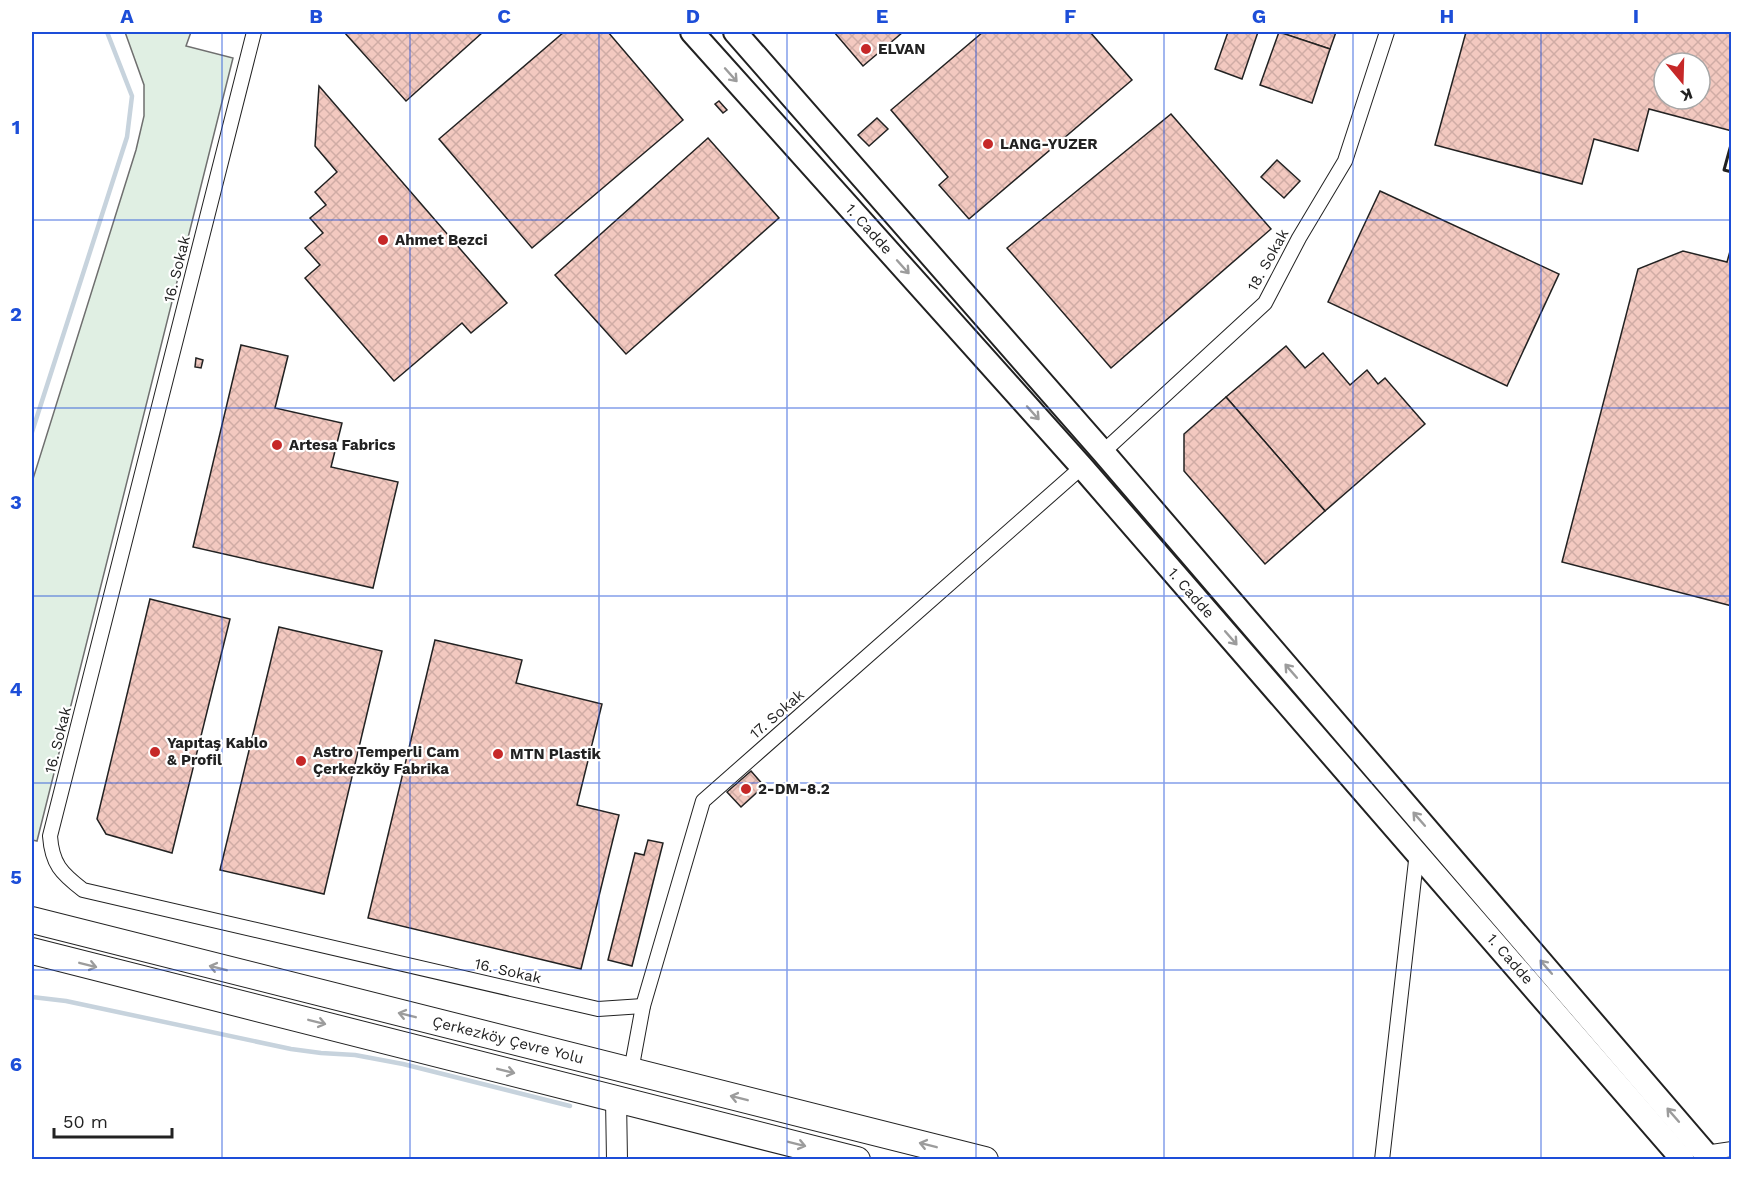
<svg xmlns="http://www.w3.org/2000/svg" width="1763" height="1191" font-family="'Work Sans',sans-serif">
<style>
.grass{fill:#e0efe3;stroke:#6f6f6f;stroke-width:1.5}
.lines{fill:none;stroke-linecap:round;stroke-linejoin:round}
.stream{stroke:#c7d3dd;stroke-width:4.5}
.building{fill:url(#building-cross-hatch);stroke:#222;stroke-width:1.5;fill-rule:evenodd}
.street-casing{stroke:#222;stroke-width:16}
.secondary-casing{stroke:#222;stroke-width:22}
.primary-casing{stroke:#222;stroke-width:26}
.highway-casing{stroke:#222;stroke-width:28}
.street{stroke:#fff;stroke-width:14}
.secondary{stroke:#fff;stroke-width:20}
.primary{stroke:#fff;stroke-width:22}
.highway{stroke:#fff;stroke-width:26}
.wall{stroke:#222;stroke-width:3}
.oneway{stroke:#9c9c9c}
.grid{fill:none;stroke:#1d4ed8;stroke-width:1.5;stroke-opacity:0.55}
.poi-dot{fill:#c62828;stroke:#fff;stroke-width:2}
.labels{text-anchor:middle;stroke-width:4.5;stroke-linejoin:round;paint-order:stroke}
.poi-label{font-size:15px;font-weight:bold;fill:#222;stroke:#fff;text-anchor:start}
.street-label{font-size:15px;fill:#222;stroke:#fff}
.neatline{fill:none;stroke:#1d4ed8;stroke-width:2}
.grid-label{font-size:20px;text-anchor:middle;font-weight:bold;fill:#1d4ed8}
</style>
<defs>
<pattern id="building-cross-hatch" width="8" height="8" patternUnits="userSpaceOnUse" patternTransform="scale(1.5)"><rect width="8" height="8" fill="#f3c9c0"/><path d="M0 0l8 8M0 8l8-8" fill="none" stroke="#d0aca5"/></pattern>
</defs>
<rect width="100%" height="100%" fill="#fff"/>
<!-- grass -->
<polygon class="grass" points="125,32 191,32 186,46 233,58 37,841 32,840 32,482 136,150 144,116 144,85"/>
<g class="lines">
<!-- stream -->
<g class="stream">
<polyline points="32,432 127,137 132,96 107,32"/>
<polyline points="32,997 66,1001 291,1049 321,1053 355,1055 403,1064 570,1106"/>
</g>
</g>
<!-- building -->
<g class="building">
<polygon points="344,32 483,32 406,101"/>
<polygon points="564,32 608,32 683,120 532,248 439,139"/>
<polygon points="834,32 903,32 863,66"/>
<polygon points="983,32 1090,32 1132,80 969,219 939,185 948,177 891,110"/>
<polygon points="1228,32 1258,32 1242,79 1215,69"/>
<polygon points="1278,32 1336,32 1330,49"/>
<polygon points="1279,32 1330,49 1312,103 1260,85"/>
<path d="M1466,32H1732V131L1649,109L1638,151L1594,139L1582,184L1435,145ZM1664,63H1700V99H1664Z"/>
<polygon points="319,86 507,303 471,333 462,323 394,381 305,278 320,265 305,248 323,233 310,218 326,205 315,192 337,172 315,146"/>
<polygon points="719,101 727,110 723,113 715,104"/>
<polygon points="1171,114 1271,229 1111,368 1007,248"/>
<polygon points="877,118 888,129 869,146 858,135"/>
<polygon points="708,138 779,218 626,354 555,275"/>
<polygon points="1277,160 1300,181 1284,198 1261,177"/>
<polygon points="1380,191 1559,274 1507,386 1328,302"/>
<polygon points="1732,244 1732,606 1562,562 1638,269 1683,251 1727,262"/>
<polygon points="241,345 288,356 275,408 342,423 331,467 398,482 373,588 193,547"/>
<polygon points="1286,346 1305,368 1323,353 1350,385 1367,370 1378,384 1385,378 1425,424 1325,511 1226,397"/>
<polygon points="196,358 203,360 201,368 195,367"/>
<polygon points="1226,397 1325,511 1265,564 1184,471 1184,434"/>
<polygon points="150,599 230,619 172,853 106,834 97,819"/>
<polygon points="279,627 382,651 324,894 220,870"/>
<polygon points="435,640 522,660 516,683 602,704 577,805 619,815 581,969 368,918"/>
<polygon points="751,771 764,786 741,807 727,792"/>
<polygon points="648,840 663,843 632,966 608,960 635,853 644,855"/>
</g>
<g class="lines">
<!-- street casing -->
<g class="street-casing">
<g id="street">
<path d="M254,32L50,836C52,864 61,873 83,890L598,1009L643,1006"/>
<polyline points="1103,452 1265,303 1299,238 1345,161 1387,32"/>
<polyline points="631,1071 643,1006 703,801 1082,467"/>
<polyline points="1705,1153 1732,1149"/>
<polyline points="1382,1160 1417,852"/>
</g>
</g>
<!-- secondary casing -->
<g class="secondary-casing">
<polyline id="secondary" points="616,1099 617,1160"/>
</g>
<!-- primary casing -->
<g class="primary-casing">
<g id="primary">
<polyline points="692,32 1082,467 1683,1160"/>
<polyline points="735,32 1103,452 1711,1160"/>
</g>
</g>
<!-- highway casing -->
<g class="highway-casing">
<g id="highway">
<polyline points="32,920 985,1160"/>
<polyline points="32,951 857,1160"/>
</g>
</g>
<!-- street -->
<use href="#street" class="street"/>
<!-- secondary -->
<use href="#secondary" class="secondary"/>
<!-- primary -->
<use href="#primary" class="primary"/>
<!-- highway -->
<use href="#highway" class="highway"/>
<!-- wall -->
<polyline class="wall" points="1732,141 1724,170 1732,172"/>
</g>
<!-- one-way arrows -->
<defs><path id="oneway-shaft" d="M-6 0H5M1.5-3L5.5 0L1.5 3" fill="none" stroke-width="1.6" stroke-linecap="round" stroke-linejoin="round" transform="scale(1.5)"/></defs>
<g class="oneway">
<use href="#oneway-shaft" transform="translate(731 75) rotate(48)"/>
<use href="#oneway-shaft" transform="translate(903 267) rotate(48)"/>
<use href="#oneway-shaft" transform="translate(1033 413) rotate(48)"/>
<use href="#oneway-shaft" transform="translate(1231 638) rotate(49)"/>
<use href="#oneway-shaft" transform="translate(1291 671) rotate(-131)"/>
<use href="#oneway-shaft" transform="translate(1419 819) rotate(-131)"/>
<use href="#oneway-shaft" transform="translate(88 965) rotate(14)"/>
<use href="#oneway-shaft" transform="translate(1546 967) rotate(-131)"/>
<use href="#oneway-shaft" transform="translate(218 968) rotate(-166)"/>
<use href="#oneway-shaft" transform="translate(407 1015) rotate(-166)"/>
<use href="#oneway-shaft" transform="translate(317 1022) rotate(14)"/>
<use href="#oneway-shaft" transform="translate(506 1071) rotate(14)"/>
<use href="#oneway-shaft" transform="translate(739 1098) rotate(-166)"/>
<use href="#oneway-shaft" transform="translate(1673 1115) rotate(-131)"/>
<use href="#oneway-shaft" transform="translate(797 1144) rotate(14)"/>
<use href="#oneway-shaft" transform="translate(928 1145) rotate(-166)"/>
</g>
<!-- grid -->
<path class="grid" d="M222,32V1160M410,32V1160M599,32V1160M787,32V1160M976,32V1160M1164,32V1160M1353,32V1160M1541,32V1160M32,220H1732M32,408H1732M32,596H1732M32,783H1732M32,970H1732"/>
<!-- markers -->
<g class="poi-dot">
<circle cx="866" cy="49" r="6"/>
<circle cx="988" cy="144" r="6"/>
<circle cx="383" cy="240" r="6"/>
<circle cx="277" cy="445" r="6"/>
<circle cx="155" cy="752" r="6"/>
<circle cx="498" cy="754" r="6"/>
<circle cx="301" cy="761" r="6"/>
<circle cx="746" cy="789" r="6"/>
</g>
<g class="labels">
<!-- poi labels -->
<g class="poi-label">
<text x="878" y="54">ELVAN</text>
<text x="1000" y="149">LANG-YUZER</text>
<text x="395" y="245">Ahmet Bezci</text>
<text x="289" y="450">Artesa Fabrics</text>
<text x="167" y="748">Yapıtaş Kablo<tspan x="167" dy="17">&amp; Profil</tspan></text>
<text x="313" y="757">Astro Temperli Cam<tspan x="313" dy="17">Çerkezköy Fabrika</tspan></text>
<text x="510" y="759">MTN Plastik</text>
<text x="758" y="794">2-DM-8.2</text>
</g>
<!-- street labels -->
<g class="street-label">
<text transform="translate(869 229) rotate(48)" y="5">1. Cadde</text>
<text transform="translate(1268 260) rotate(-61)" y="5">18. Sokak</text>
<text transform="translate(177 269) rotate(-76)" y="5">16. Sokak</text>
<text transform="translate(1191 593) rotate(49)" y="5">1. Cadde</text>
<text transform="translate(777 714) rotate(-41)" y="5">17. Sokak</text>
<text transform="translate(58 740) rotate(-76)" y="5">16. Sokak</text>
<text transform="translate(1510 959) rotate(49)" y="5">1. Cadde</text>
<text transform="translate(508 971) rotate(13)" y="5">16. Sokak</text>
<text transform="translate(508 1040) rotate(14)" y="5">Çerkezköy Çevre Yolu</text>
</g>
</g>
<!-- border -->
<rect width="1763" height="1191" fill="none" stroke="#ffffff" stroke-width="66"/>
<!-- north arrow -->
<g transform="translate(1682 81) rotate(161)"><circle r="28" fill="#ffffff" stroke="#a7a7a7" stroke-width="1.5"/>
<path d="M0-4.5L10 22L0 15L-10 22Z" fill="#c62828"/>
<text y="-9" font-size="16" font-weight="bold" text-anchor="middle" fill="#222222">K</text>
</g>
<!-- scale -->
<path d="M54 1128v9h118v-9" fill="none" stroke="#222222" stroke-width="3"/>
<text x="63" y="1128" font-size="18" fill="#222222" stroke="#ffffff" stroke-width="4.5" paint-order="stroke">50 m</text>
<rect x="33" y="33" width="1697" height="1125" class="neatline"/>
<g class="grid-label">
<text x="127" y="23">A</text>
<text x="316" y="23">B</text>
<text x="504" y="23">C</text>
<text x="693" y="23">D</text>
<text x="882" y="23">E</text>
<text x="1070" y="23">F</text>
<text x="1259" y="23">G</text>
<text x="1447" y="23">H</text>
<text x="1636" y="23">I</text>
<text x="16" y="134">1</text>
<text x="16" y="321">2</text>
<text x="16" y="509">3</text>
<text x="16" y="696">4</text>
<text x="16" y="884">5</text>
<text x="16" y="1071">6</text>
</g>
</svg>
